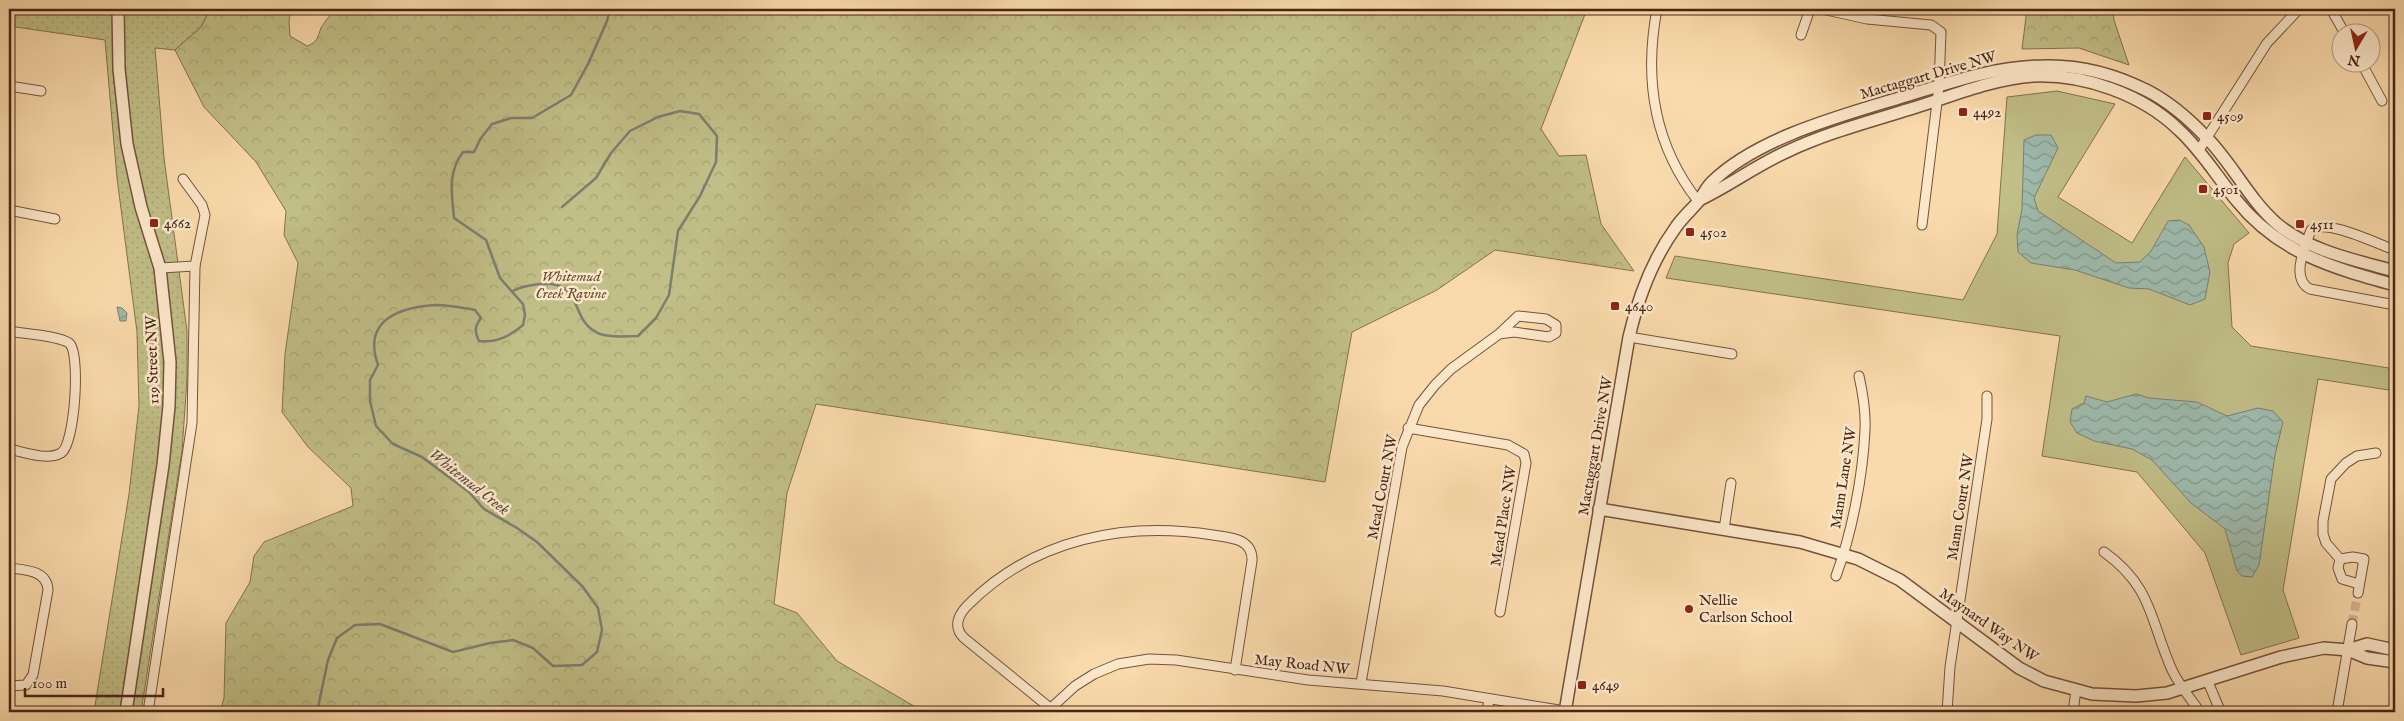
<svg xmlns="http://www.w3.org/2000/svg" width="2404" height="721" font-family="'IM FELL English',serif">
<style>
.grass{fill:url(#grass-dots);stroke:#85724f}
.forest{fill:url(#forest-crowns);stroke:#85724f}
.park{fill:#c1be87;stroke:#85724f}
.water{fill:url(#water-waves);stroke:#7c7e70}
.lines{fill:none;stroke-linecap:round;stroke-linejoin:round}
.stream{stroke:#7c7e70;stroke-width:2.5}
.minor-tunnel{stroke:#d7b68e;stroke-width:9;stroke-dasharray:9 4.5;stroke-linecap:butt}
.minor-casing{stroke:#75523c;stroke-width:11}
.tertiary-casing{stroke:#75523c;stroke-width:14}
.minor{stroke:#fce7c9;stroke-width:9}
.tertiary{stroke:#fce7c9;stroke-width:11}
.poi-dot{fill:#8f2418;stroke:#fce7c9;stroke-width:2}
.labels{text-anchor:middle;stroke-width:5;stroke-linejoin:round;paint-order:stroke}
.street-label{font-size:15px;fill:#492517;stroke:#fce7c9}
.poi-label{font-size:15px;fill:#492517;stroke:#fce7c9;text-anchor:start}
.park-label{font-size:15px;font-style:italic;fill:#674b33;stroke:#fce7c9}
.water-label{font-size:16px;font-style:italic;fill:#5e4a3c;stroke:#fce7c9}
</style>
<defs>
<pattern id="grass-dots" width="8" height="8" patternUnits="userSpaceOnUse" patternTransform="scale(1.25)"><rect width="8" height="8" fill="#c1be87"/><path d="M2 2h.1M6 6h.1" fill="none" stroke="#a7a374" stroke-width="1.8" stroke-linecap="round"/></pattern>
<pattern id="forest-crowns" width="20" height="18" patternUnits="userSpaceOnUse" patternTransform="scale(1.25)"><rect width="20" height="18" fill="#c1be87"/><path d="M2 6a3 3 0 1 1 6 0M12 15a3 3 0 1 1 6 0" fill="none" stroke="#a7a374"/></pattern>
<pattern id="water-waves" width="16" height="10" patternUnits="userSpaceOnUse" patternTransform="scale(1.25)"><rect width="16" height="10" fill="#9ebaac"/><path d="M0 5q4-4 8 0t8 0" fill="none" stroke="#83978b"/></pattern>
</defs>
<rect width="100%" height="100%" fill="#fadaac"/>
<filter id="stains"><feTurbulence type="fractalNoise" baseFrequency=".004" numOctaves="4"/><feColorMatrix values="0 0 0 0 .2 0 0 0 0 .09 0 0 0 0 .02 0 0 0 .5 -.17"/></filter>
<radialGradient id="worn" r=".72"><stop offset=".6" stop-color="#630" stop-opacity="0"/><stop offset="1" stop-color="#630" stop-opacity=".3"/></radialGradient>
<!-- grass -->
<polygon class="grass" points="9,9 210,9 201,27 175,50 155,48 164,158 187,331 187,379 182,451 141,712 94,712 129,494 139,406 137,332 117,178 105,40 9,26"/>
<!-- forest -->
<g class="forest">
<path d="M210,9H291L289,21L290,36L307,46C318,42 317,38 321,28C324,22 331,14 337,9H1587L1541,129L1559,156L1586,155L1601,224L1634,271L1495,250L1437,290L1352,332L1325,482L816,404L787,493L774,604L797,613L837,661L924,712H220L224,698L226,623L250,582L254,556L264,542L353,506L351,488L308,447L282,412L285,354L298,263L284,235L286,211L256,162L204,107L175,50L201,27Z"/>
<polygon points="2027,9 2113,9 2114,20 2129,65 2079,48 2022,49"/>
</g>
<!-- park -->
<polygon class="park" points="2057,91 2115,104 2058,197 2132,243 2185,157 2249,233 2234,244 2228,263 2232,327 2251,346 2395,369 2395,391 2318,379 2283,590 2299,638 2241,655 2205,553 2137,472 2042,456 2060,336 1666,278 1675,256 1963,300 1997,234 2007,97"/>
<!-- water -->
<g class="water">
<polygon points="2036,135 2051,135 2058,148 2034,198 2038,211 2116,263 2140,262 2151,251 2168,221 2179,220 2189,225 2204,247 2210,272 2205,299 2190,305 2149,289 2129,288 2075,270 2031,263 2018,252 2017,235 2022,209 2024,140"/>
<polygon points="117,307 122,308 127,313 126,321 120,321"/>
<polygon points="2136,394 2149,398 2197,402 2227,416 2258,408 2273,411 2283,422 2275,455 2259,565 2252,577 2242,576 2237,571 2225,529 2191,503 2152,460 2132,449 2094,441 2077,433 2070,422 2072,409 2084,403 2086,396 2107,402"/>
</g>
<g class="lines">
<!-- stream -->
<g class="stream">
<path d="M513,291C521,286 531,285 539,284C587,280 567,321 600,334C611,338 626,336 638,336L656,318L669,295L678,231L700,196L716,162L717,136L699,114L680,111L658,117L630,131L611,153L596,178L562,207"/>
<path d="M317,712L328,660L337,638L355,625L380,624L453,652L490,643L513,640L533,648L553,666L582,665L597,652L602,630L598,608L583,587L537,542L517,528L484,509L469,492L422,457L393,444L376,426L370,401V380L378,365C362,320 399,307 437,305C450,305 463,308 475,310L481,318C475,326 474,331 479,341C497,343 510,336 523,325L525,315L523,304L500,278L486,240L454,218C452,194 447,173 463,152H474L481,138L492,124L511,118H532L571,95L588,64L607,21L610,9"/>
</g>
<!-- minor-tunnel -->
<polyline class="minor-tunnel" points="2352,624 2358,593"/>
<!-- minor casing -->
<g class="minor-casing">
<g id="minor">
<path d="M1657,9C1644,78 1654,145 1698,201"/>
<polyline points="1822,9 1867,19 1931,25 1941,32 1939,86 1922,225"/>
<polyline points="2331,9 2344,32"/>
<polyline points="1801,35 1810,9"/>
<polyline points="2361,62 2382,101"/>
<polyline points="9,86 41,91"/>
<polyline points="2199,150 2267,43 2299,9"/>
<polyline points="9,210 55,219"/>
<path d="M2395,250C2377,244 2326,218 2311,230C2305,247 2290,278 2310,289L2395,305"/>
<polyline points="160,268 195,266"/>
<path d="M9,331C23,334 57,335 69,343C81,352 75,445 61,453C48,461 23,452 9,449"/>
<polyline points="1629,337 1732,354"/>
<polyline points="1408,428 1508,445 1524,454 1526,463 1500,612"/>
<polyline points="1724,529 1731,483"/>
<path d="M2104,552C2153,587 2150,621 2172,670C2179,685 2191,699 2200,712"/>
<polyline points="2340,559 2326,543 2323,534 2323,521 2331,479 2346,463 2357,456 2376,453"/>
<polyline points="2340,559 2353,557 2364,559 2358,593"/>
<polyline points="2340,559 2338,568 2342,579 2359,584"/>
<path d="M9,568C25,570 47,570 48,590L33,675L26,685L9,686"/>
<path d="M1836,576C1852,533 1863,475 1865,430C1866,411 1863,394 1859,376"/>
<polyline points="2208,682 2219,708 2218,712"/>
<polyline points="1361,683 1402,447 1419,405 1435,385 1451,369 1499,334 1514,332 1549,337 1556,333 1556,325 1546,319 1518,316 1499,334"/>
<polyline points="1050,709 1075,686 1094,674 1118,664 1149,659 1176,660 1308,680 1443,691 1565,711"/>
<polyline points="148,712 192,423 195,266 205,215 202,205 183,179"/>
<path d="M1055,712L964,638C952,626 959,613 970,603C1035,539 1125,521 1213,535C1230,538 1253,538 1252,561L1235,670"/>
<polyline points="1487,712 1489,699"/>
<polyline points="1947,712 1950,667 1987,419 1987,396"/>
<polyline points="2073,712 2076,690"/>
<polyline points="2337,712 2352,624"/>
</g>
</g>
<!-- tertiary casing -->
<g class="tertiary-casing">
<g id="tertiary">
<polyline points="118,9 119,69 127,144 141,207 160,268 170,362 169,406 163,465 126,712"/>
<path d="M1699,200C1729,186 1755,166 1786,152C1826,133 1868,122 1910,109C1950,97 1991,79 2033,76C2084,74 2142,94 2179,130C2202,151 2217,177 2237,201C2279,253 2333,268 2395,285"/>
<polyline points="1599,509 1800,542 1858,559 1900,580 2019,668 2044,681 2092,694 2136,696 2167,693 2281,657 2324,648 2348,650 2367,644 2395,650"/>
<polyline points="2348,650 2367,658 2395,662"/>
<path d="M1565,712L1629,337C1638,298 1652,260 1676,227C1682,218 1691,210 1698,202C1703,195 1706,188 1712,182C1757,138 1840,116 1899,98C1946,84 1994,66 2044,66C2079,65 2114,74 2146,90C2168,101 2189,119 2206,137C2232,163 2248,198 2276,223C2309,251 2354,260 2395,271"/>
</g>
</g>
<!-- minor -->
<use href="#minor" class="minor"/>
<!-- tertiary -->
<use href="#tertiary" class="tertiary"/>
</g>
<!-- markers -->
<g class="poi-dot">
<rect x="1958" y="107" width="10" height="10" rx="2.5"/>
<rect x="2202" y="111" width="10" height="10" rx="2.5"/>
<rect x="2198" y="184" width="10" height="10" rx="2.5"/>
<rect x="149" y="218" width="10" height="10" rx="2.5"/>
<rect x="2295" y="219" width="10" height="10" rx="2.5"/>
<rect x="1685" y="227" width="10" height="10" rx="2.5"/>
<rect x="1610" y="301" width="10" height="10" rx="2.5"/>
<circle cx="1689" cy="609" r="5"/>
<rect x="1577" y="680" width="10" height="10" rx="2.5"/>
</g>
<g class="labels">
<!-- street labels -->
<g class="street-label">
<text transform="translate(1928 75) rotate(-16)" y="5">Mactaggart Drive NW</text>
<text transform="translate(152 360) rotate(-92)" y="5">119 Street NW</text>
<text transform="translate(1595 446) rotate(-80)" y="5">Mactaggart Drive NW</text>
<text transform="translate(1843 478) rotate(-81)" y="5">Mann Lane NW</text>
<text transform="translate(1382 487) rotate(-79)" y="5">Mead Court NW</text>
<text transform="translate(1960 507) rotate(-81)" y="5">Mann Court NW</text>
<text transform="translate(1503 516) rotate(-81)" y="5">Mead Place NW</text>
<text transform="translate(1989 625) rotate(35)" y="5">Maynard Way NW</text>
<text transform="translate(1302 664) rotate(6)" y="5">May Road NW</text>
</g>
<!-- poi labels -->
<g class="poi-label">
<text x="1973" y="117">4492</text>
<text x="2217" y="121">4509</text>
<text x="2213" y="194">4501</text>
<text x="164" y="228">4662</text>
<text x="2310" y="229">4511</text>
<text x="1700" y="237">4502</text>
<text x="1625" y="311">4640</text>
<text x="1699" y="605">Nellie<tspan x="1699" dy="17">Carlson School</tspan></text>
<text x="1592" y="690">4649</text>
</g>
<!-- park labels -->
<g class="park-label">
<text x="571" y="281">Whitemud<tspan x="571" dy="17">Creek Ravine</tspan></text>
</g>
<!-- water labels -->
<g class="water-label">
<text transform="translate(470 481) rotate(38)" y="6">Whitemud Creek</text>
</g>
</g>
<!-- margin -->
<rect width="2404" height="721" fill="none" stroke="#fadaac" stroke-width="30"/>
<rect x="10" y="10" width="2384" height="701" fill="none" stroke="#492517" stroke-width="2.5"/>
<rect x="15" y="15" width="2374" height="691" fill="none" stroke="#492517"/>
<!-- north arrow -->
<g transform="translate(2356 48) rotate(189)"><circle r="24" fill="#fce7c9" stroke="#b49982"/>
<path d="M0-4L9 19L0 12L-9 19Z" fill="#8f2418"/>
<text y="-8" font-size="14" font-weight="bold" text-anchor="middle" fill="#492517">N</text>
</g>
<!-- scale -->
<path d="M25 688v8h138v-8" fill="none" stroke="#492517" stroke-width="2.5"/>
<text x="32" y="688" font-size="15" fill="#492517" stroke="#fce7c9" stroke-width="4" paint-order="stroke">100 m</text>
<rect width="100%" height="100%" filter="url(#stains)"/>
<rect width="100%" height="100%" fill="url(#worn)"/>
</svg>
